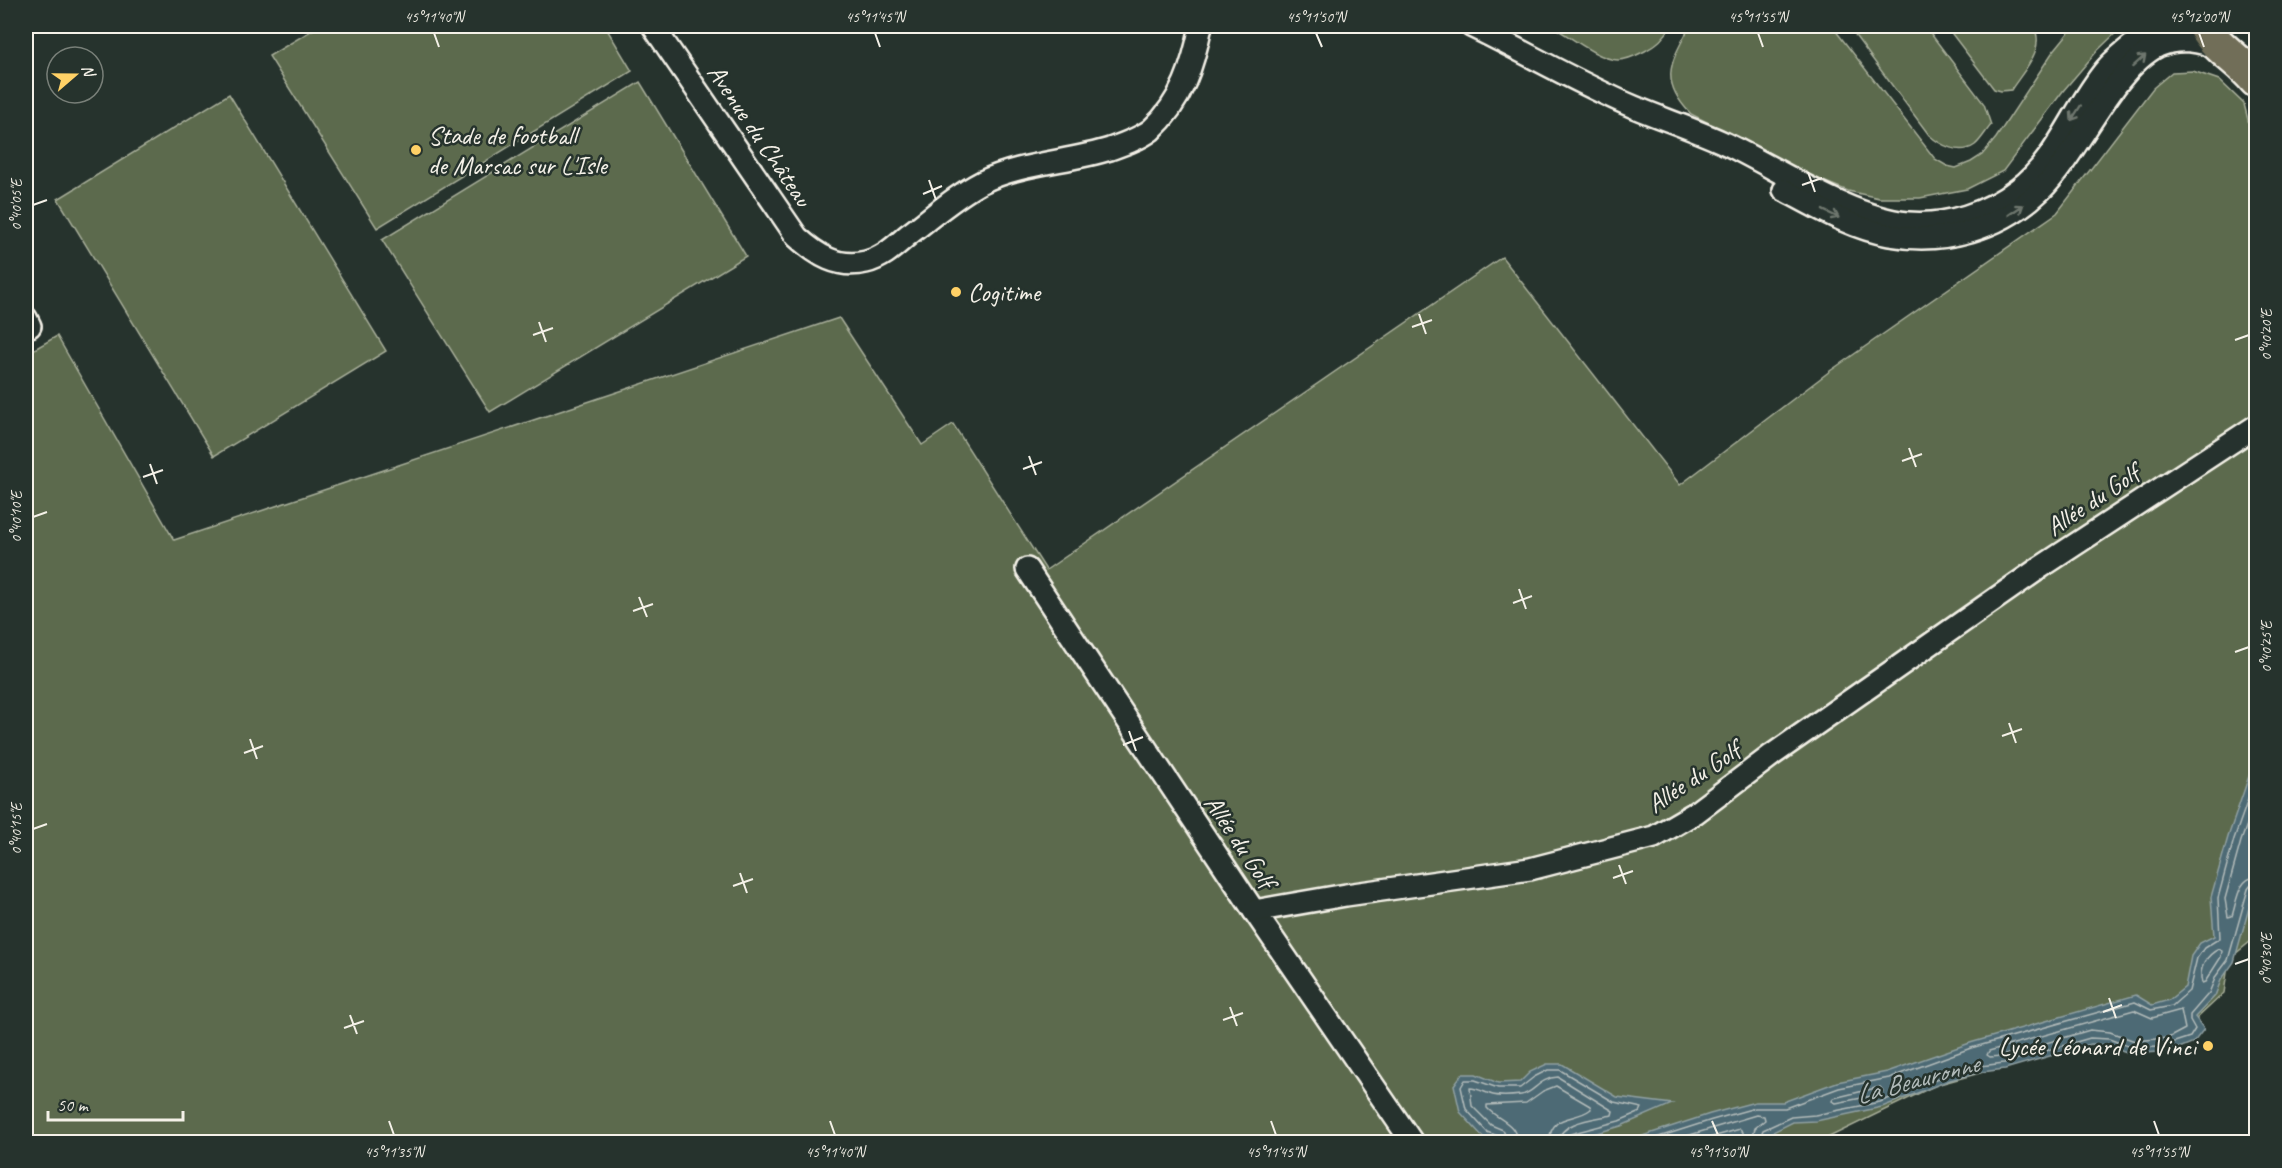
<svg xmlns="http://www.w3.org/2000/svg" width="2282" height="1168" font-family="Caveat,sans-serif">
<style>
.green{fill:#5b6b4d;stroke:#a8ae9a;stroke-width:1.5}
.water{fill:#4e6a74;stroke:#90a0a2;stroke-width:1.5}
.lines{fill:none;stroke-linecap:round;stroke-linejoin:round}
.shore{stroke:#b2bbba;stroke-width:1.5}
.minor-casing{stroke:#f4f1e8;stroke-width:26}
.primary-casing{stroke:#f4f1e8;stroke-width:38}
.minor{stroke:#26332d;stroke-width:21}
.primary{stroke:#716e59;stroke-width:33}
.oneway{stroke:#6e766e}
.ticks{fill:none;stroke:#f4f1e8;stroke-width:2}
.poi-dot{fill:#ffd166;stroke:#26332d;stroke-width:2}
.labels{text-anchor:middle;stroke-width:5;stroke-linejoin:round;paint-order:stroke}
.poi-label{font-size:26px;fill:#f4f1e8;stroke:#26332d;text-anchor:start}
.street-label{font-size:26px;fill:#f4f1e8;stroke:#26332d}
.water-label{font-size:27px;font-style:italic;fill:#b2bbba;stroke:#26332d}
.neatline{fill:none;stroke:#f4f1e8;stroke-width:2}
.ticks-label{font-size:15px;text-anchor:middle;fill:#f4f1e8}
</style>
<rect width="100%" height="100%" fill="#26332d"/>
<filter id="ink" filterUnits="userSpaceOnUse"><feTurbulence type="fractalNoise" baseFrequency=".0167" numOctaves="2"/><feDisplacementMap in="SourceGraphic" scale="12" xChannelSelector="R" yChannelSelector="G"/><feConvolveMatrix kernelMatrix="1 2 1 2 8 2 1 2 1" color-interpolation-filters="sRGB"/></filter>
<g filter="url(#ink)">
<!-- green -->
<g class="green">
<polygon points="319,26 605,26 632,71 377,228 269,56"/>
<path d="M1552,26H1671C1665,37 1657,45 1645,51C1637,55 1628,60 1618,60C1599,60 1569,36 1552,26Z"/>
<path d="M1690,26H1832L1935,159L1947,166L1956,168L1971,162L1982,155L1996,138L2052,53L2074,26H2123L2098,50L2063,91L2003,171L1967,189L1920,198H1879L1848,191L1818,179L1691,114C1658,80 1671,62 1690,26Z"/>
<path d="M1848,26H1925L1984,104L1991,125C1986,131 1981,140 1975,145C1960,156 1940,145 1929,135Z"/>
<path d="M1946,26H2033C2047,48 2023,71 2011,90L2001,91L1994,89Z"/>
<polygon points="2193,71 2219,80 2244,104 2256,151 2256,937 2229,959 2224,993 2176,1038 2107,1038 1936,1085 1819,1142 26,1142 26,354 57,336 174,540 839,318 922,445 953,424 1046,570 1502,257 1680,485 1830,371 2057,213 2153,88 2172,72"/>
<polygon points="640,82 746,256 490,412 382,240"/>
<polygon points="229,94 386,351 214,456 58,199"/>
</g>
<!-- water -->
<g class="water">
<polygon points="2256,756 2256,872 2254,890 2234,962 2221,980 2215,996 2195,1017 2204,1029 2194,1042 2172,1051 2132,1054 2107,1045 2091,1044 2005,1069 1982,1072 1950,1080 1882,1107 1816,1121 1793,1122 1767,1135 1764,1142 1624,1142 1710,1114 1755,1102 1783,1102 1837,1082 1887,1072 1970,1043 2136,995 2152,1005 2169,1000 2185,987 2191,956 2200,943 2214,936 2211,897 2228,837"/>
<polygon points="1547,1064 1562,1064 1617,1097 1672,1104 1621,1126 1569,1141 1513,1142 1484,1138 1460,1112 1454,1085 1462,1074 1476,1074 1498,1083 1520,1082 1530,1072"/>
</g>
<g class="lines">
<!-- shore -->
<g class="shore">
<path d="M2256,800L2241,841L2225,899L2228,917L2232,916C2237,901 2238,878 2256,877"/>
<path d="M2219,949L2222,951L2221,957L2205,982L2202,983C2198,969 2206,955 2219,949Z"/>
<polygon points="2134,1010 2152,1018 2181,1010 2185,1029 2168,1038 2135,1041 2110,1032 2090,1030 2002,1056 1990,1057 1987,1055 1989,1051"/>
<polygon points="1880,1087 1883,1091 1877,1095 1836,1103 1832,1101 1834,1098"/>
<polyline points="1500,1142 1498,1136 1487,1132 1466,1109 1461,1087 1465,1080 1475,1080 1498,1088 1520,1088 1534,1077 1548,1070 1560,1070 1614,1102 1642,1108 1640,1112 1619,1121 1570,1134 1567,1138 1566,1142"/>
<path d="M1508,1142L1503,1130L1491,1125L1472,1106L1470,1088C1478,1088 1485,1093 1493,1095C1501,1097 1513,1096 1521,1095C1535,1093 1538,1078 1558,1077L1613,1111L1612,1115C1595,1119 1560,1121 1558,1142"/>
<path d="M1517,1142C1516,1122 1499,1121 1487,1108V1105L1526,1103L1543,1091L1556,1086L1590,1106L1591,1109C1575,1122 1551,1112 1549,1142"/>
<polyline points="1643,1142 1712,1120 1755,1108 1785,1108 1839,1088 1889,1078 1971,1048 2135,1002 2151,1010 2172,1006 2189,991 2197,958 2204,948 2220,938 2218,898 2234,839 2256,777"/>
<polyline points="1667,1142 1756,1115 1764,1116 1765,1120 1755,1128 1751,1142"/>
<polyline points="1695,1142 1740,1129 1743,1132 1742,1142"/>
<polyline points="1758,1142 1763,1130 1791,1117 1815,1115 1880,1102 1948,1075 1981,1066 2004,1063 2090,1038 2109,1039 2133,1048 2159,1047 2190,1037 2195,1029 2190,1020 2190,1015 2209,993 2216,976 2228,960 2248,889 2251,885 2256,884"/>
</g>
<!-- minor casing -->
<g class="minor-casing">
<g id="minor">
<path d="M653,26L797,237C817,255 838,269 866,262C883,258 895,246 908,235C932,217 955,196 982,182C1021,163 1068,162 1110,149C1124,144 1139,139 1151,130C1182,102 1193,65 1201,26"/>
<path d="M1471,26C1525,52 1578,83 1634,107C1663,119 1693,129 1722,142C1776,167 1849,218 1908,223C1948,226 1987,213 2018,189C2057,161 2075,105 2106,69C2121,52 2141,39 2158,26"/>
<path d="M1784,190C1818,208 1851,228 1889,235C1944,245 2001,229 2041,190C2079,153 2113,68 2158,46C2178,37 2201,40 2220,50"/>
<polyline points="26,318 30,326"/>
<polyline points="1027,569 1254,911 1412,1142"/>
<polyline points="1254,911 1346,895 1530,869 1654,837 1695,813 1772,755 2041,567 2256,426"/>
</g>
</g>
<!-- primary casing -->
<g class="primary-casing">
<path id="primary" d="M2204,26C2217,49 2240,60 2256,80"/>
</g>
<!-- minor -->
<use href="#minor" class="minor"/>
<!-- primary -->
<use href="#primary" class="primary"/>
</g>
<!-- one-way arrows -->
<defs><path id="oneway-shaft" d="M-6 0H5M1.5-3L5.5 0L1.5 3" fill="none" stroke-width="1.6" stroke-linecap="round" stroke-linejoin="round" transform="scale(1.5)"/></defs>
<g class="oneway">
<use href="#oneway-shaft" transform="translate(2139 61) rotate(-42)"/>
<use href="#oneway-shaft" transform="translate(2076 113) rotate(123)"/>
<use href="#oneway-shaft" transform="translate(2016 210) rotate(-34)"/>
<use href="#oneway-shaft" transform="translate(1831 214) rotate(26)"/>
</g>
</g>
<!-- ticks -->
<path class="ticks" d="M434,33L439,47M875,33L880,47M1316,33L1322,47M1758,33L1763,47M2199,33L2204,47M1808,172L1815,192M929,180L936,200M1802,185L1822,178M923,194L942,186M33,205L47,200M1419,314L1426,334M539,322L546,342M1412,327L1432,320M533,335L553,328M2235,340L2249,335M1909,448L1916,467M1029,456L1036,475M1902,461L1922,454M150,464L157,484M1023,469L1042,462M143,477L163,470M33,517L47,512M1519,589L1526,609M639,597L647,617M1513,603L1532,596M633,611L653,604M2235,652L2249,647M2009,723L2016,743M1129,731L1136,751M2002,736L2022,729M250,739L257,759M1123,745L1143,737M244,753L263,746M33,829L47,824M1619,865L1626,884M740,873L747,893M1613,878L1633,871M733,886L753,879M2235,964L2249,959M2109,998L2116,1018M1230,1007L1237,1026M2103,1012L2122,1005M350,1015L357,1034M1223,1020L1243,1013M344,1028L364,1021M389,1121L394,1135M830,1121L835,1135M1271,1121L1276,1135M1712,1121L1718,1135M2154,1121L2159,1135"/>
<!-- markers -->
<g class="poi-dot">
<circle cx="416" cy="150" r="6"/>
<circle cx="956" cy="292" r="6"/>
<circle cx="2208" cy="1046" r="6"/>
</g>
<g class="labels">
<!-- poi labels -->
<g class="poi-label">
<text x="428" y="144">Stade de football<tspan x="428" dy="30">de Marsac sur L'Isle</tspan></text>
<text x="968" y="301">Cogitime</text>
<text x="2196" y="1055" text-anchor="end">Lycée Léonard de Vinci</text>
</g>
<!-- street labels -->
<g class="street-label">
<text transform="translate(760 135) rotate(56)" y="9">Avenue du Château</text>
<text transform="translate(2092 500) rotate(-34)" y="9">Allée du Golf</text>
<text transform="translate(1693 777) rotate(-34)" y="9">Allée du Golf</text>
<text transform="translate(1240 841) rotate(56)" y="9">Allée du Golf</text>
</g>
<!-- water labels -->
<g class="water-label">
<text transform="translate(1917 1079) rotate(-15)" y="9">La Beauronne</text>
</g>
</g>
<!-- margin -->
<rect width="2282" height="1168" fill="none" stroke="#26332d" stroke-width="66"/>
<!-- north arrow -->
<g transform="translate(75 75) rotate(70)"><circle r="28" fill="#26332d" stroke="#787f78" stroke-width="1.5"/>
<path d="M0-4.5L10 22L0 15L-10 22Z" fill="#ffd166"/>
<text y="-9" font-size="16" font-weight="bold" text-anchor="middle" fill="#f4f1e8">N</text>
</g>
<!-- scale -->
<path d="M48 1111v9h135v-9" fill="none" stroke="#f4f1e8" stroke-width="3"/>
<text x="57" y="1111" font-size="18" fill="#f4f1e8" stroke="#26332d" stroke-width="4.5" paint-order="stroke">50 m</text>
<rect x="33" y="33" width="2216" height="1102" class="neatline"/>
<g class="ticks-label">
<text x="434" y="22">45°11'40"N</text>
<text x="875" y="22">45°11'45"N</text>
<text x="1316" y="22">45°11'50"N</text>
<text x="1758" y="22">45°11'55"N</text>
<text x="2199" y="22">45°12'00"N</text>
<text transform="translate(16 205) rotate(-90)" y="5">0°40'05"E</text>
<text transform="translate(2266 335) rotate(-90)" y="5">0°40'20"E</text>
<text transform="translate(16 517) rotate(-90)" y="5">0°40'10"E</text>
<text transform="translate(2266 647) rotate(-90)" y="5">0°40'25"E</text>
<text transform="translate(16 829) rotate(-90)" y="5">0°40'15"E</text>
<text transform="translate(2266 959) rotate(-90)" y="5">0°40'30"E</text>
<text x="394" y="1157">45°11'35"N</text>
<text x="835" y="1157">45°11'40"N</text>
<text x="1276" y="1157">45°11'45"N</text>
<text x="1718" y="1157">45°11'50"N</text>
<text x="2159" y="1157">45°11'55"N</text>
</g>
</svg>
